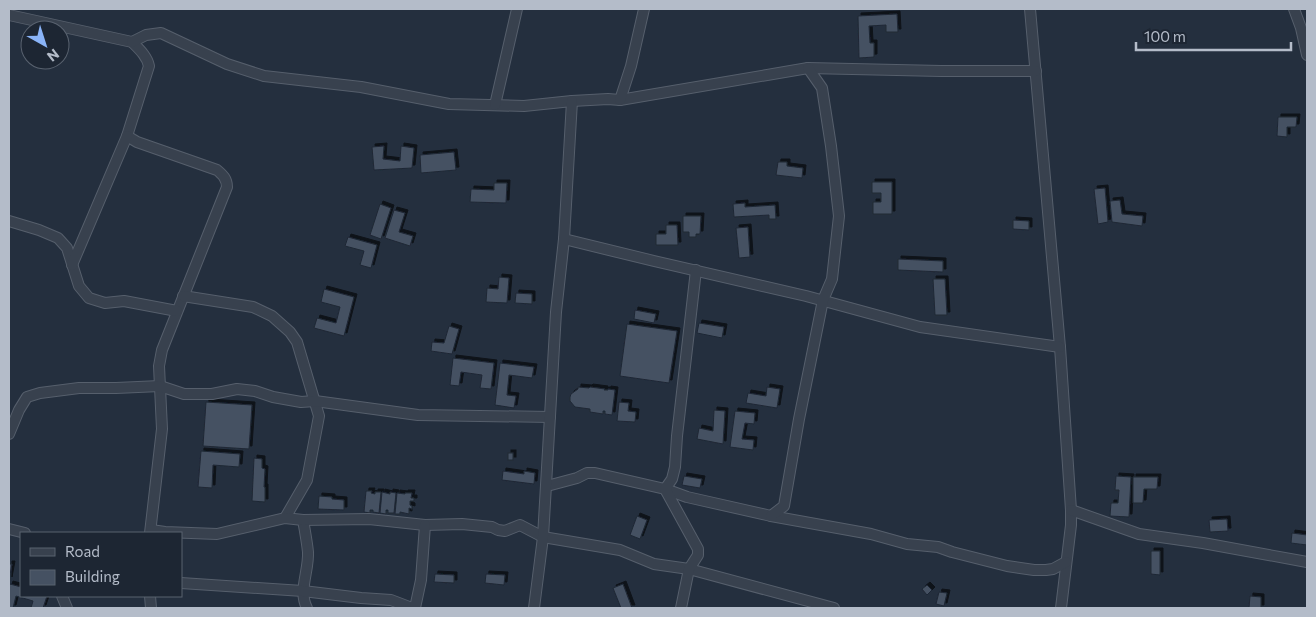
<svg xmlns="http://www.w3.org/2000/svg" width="1316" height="617" font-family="Commissioner,sans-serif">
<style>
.building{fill:#455162;stroke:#1f2835;filter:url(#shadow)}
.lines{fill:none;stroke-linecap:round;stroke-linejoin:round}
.minor-casing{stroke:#565f6c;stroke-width:12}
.minor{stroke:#38414e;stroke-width:10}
</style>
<defs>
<filter id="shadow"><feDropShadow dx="3" dy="-3" stdDeviation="0" flood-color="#0009"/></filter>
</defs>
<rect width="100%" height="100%" fill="#242f3e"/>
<!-- building -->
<g class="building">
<polygon points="897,14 898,32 886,32 886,25 869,26 870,43 874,43 874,57 859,58 858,16"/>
<polygon points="1278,117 1297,117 1296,127 1287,127 1287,137 1277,136"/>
<polygon points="384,146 383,159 400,161 401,146 414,148 412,168 374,170 372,147"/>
<polygon points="454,152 456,170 421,173 420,155"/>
<polygon points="778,162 787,162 787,166 803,168 802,178 776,175"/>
<polygon points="872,182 892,182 892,214 873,214 873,202 881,202 881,193 872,193"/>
<polygon points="494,183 507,183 506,203 470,202 471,189 494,190"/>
<polygon points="1105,188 1108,222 1098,224 1094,189"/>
<polygon points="1120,200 1122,214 1143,216 1142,226 1112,222 1110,201"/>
<polygon points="745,203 745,207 775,205 776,219 769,219 769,215 734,217 733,204"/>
<polygon points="380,204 391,208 381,239 370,235"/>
<polygon points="394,210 405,213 399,232 413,236 410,246 385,238"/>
<polygon points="683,216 701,216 700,234 696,234 696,237 689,237 689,232 683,232"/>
<polygon points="1013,220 1029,221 1029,230 1013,229"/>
<polygon points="666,225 677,225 678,245 656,245 656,234 666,234"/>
<polygon points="748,227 750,257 739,258 736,228"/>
<polygon points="348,237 377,245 371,268 360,265 364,251 345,246"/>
<polygon points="898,259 943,261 943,272 898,270"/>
<polygon points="499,277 509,278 507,303 486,302 487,288 498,289"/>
<polygon points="933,279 945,279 947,315 935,315"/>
<polygon points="324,289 354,297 344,336 314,328 317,318 336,323 340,307 321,302"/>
<polygon points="516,293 532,294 532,304 515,303"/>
<polygon points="635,310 656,314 654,323 634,319"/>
<polygon points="699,323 724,327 722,338 697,333"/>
<polygon points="627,324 677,331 669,383 620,376"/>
<polygon points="449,326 459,329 452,354 431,351 432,342 444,343"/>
<polygon points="453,358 494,363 491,389 480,388 482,375 461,372 459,386 450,385"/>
<polygon points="500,363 534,367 532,378 509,375 507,395 516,396 514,408 495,405"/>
<polygon points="578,387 589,388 590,387 605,389 604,390 608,390 608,389 615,390 612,415 605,414 605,411 603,411 603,414 590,412 590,409 575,407 570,401 570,397 571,394 578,389"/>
<polygon points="767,387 780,389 777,408 746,403 748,393 766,396"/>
<polygon points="206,402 252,405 249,449 203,446"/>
<polygon points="619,402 629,403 628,411 636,412 635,422 617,421"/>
<polygon points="714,410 725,411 723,444 697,439 699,428 713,431"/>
<polygon points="735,411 755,413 754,424 745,423 742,439 754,440 753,450 730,447"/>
<polygon points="201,451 240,454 239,467 213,465 212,488 198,487"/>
<rect x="508" y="453" width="5" height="7"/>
<polygon points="254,458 262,459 262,468 265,469 264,487 265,487 265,502 252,501"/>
<polygon points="503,471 524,474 524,471 535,473 534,484 502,480"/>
<polygon points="684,476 702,479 700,488 682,485"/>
<polygon points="1116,476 1131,477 1129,517 1110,516 1111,503 1118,503 1119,490 1115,490"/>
<polygon points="1133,477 1158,477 1157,489 1144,489 1143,503 1133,503"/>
<polygon points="366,491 372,491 371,493 375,494 375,492 381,492 379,513 373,512 373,510 370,510 370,513 364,512"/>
<polygon points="382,492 390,494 390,492 396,493 394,513 388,513 388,510 386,510 386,514 380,513"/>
<polygon points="397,493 405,494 405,493 412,493 411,498 414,498 414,501 410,501 410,505 412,506 412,509 409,508 409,514 400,512 400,514 395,514"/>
<polygon points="319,496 332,497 332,499 344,500 344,510 318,509"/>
<polygon points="637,516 647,520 640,539 630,535"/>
<polygon points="1227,519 1228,531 1210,532 1209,520"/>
<polygon points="1292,533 1307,535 1307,545 1291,543"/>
<polygon points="1151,551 1160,551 1160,575 1151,574"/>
<polygon points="9,564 12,564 9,580"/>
<polygon points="435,574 454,575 454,583 434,582"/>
<polygon points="486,574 505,575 504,585 485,583"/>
<polygon points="10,584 21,587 21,596 47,596 43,608 31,608 33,601 16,596 13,608 9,608 9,587"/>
<polygon points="623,584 632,608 621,608 613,588"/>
<polygon points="927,585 932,590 927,595 922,589"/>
<polygon points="939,592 947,593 944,606 936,604"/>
<polygon points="1250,596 1261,597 1261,608 1249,608"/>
</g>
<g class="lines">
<!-- minor casing -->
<g class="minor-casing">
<g id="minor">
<polyline points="1030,9 1060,347 1071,510 1071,525 1061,608"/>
<polyline points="1294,9 1301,28 1307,55"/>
<path d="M9,15L132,42C139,49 147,56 149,66L127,136L137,142L217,170C223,175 227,179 227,187L162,350L159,366L162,429L150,533"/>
<polyline points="132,42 146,35 161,33 227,64 264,76 361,87 449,104 524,106 572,101 608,99 620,100 808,68 941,71 1036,71"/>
<polyline points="620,100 631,66 644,9"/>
<polyline points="495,105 517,9"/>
<polyline points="9,221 39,230 58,238 67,248 79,286 89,298 105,303 124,301 177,311"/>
<polyline points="564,239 654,261 806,296 920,327 1060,347"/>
<polyline points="72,265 127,136"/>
<polyline points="183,296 253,307 272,316 290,332 297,342 319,416 307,480 285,518"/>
<polyline points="9,434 19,410 27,397 40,393 79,388 116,388 160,386 184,394 212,394 237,389 255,391 273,397 301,402 315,401 418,415 550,417"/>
<polyline points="547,486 577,478 587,473 595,473 665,489 687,497 771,516 871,534 907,544 938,547 952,552 1007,566 1034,570 1046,570 1053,569 1066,562"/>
<polyline points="1071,510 1139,534 1203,543 1307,562"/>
<polyline points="771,516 784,506 799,419 823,300 832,279 839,216 831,146 822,88 808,68"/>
<path d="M303,520C305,531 307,542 308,552C309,571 298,591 307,608"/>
<polyline points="9,529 25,533"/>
<polyline points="151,530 165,532 217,534 285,518 303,520 369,519 425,525 462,524 492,527 498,530 505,531 520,525 543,537 620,550 654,564 689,569 834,608"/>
<polyline points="181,583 303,591 361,598 391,600 412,608"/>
<polyline points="62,596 67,608"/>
<polyline points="150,596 151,608"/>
<polyline points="415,608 421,580 425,525"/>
<polyline points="534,608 543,537 556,312 564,239 572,101"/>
<polyline points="681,608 689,569 698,555 698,549 665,489 672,479 675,467 677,436 696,270"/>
</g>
</g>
<!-- minor -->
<use href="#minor" class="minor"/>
</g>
<!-- border -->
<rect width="1316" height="617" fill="none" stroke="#b4bcc9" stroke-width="20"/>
<!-- legend -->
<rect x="20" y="532" width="162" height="65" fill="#1d2633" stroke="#59626f"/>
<rect x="30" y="548" width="25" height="8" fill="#38414e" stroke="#59626f"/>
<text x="65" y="557" font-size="15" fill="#b4bcc9">Road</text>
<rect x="30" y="570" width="25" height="15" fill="#455162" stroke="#59626f"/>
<text x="65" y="582" font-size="15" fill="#b4bcc9">Building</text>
<!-- north arrow -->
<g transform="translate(45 45) rotate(141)"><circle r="24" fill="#1d2633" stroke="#59626f"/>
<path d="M0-4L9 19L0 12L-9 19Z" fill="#8ab4f8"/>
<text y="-8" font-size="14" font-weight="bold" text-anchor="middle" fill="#b4bcc9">N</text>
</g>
<!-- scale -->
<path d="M1136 42v8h155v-8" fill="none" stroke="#b4bcc9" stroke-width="2.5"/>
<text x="1144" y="42" font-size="15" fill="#b4bcc9" stroke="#1d2633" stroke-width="4" paint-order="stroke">100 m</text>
</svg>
